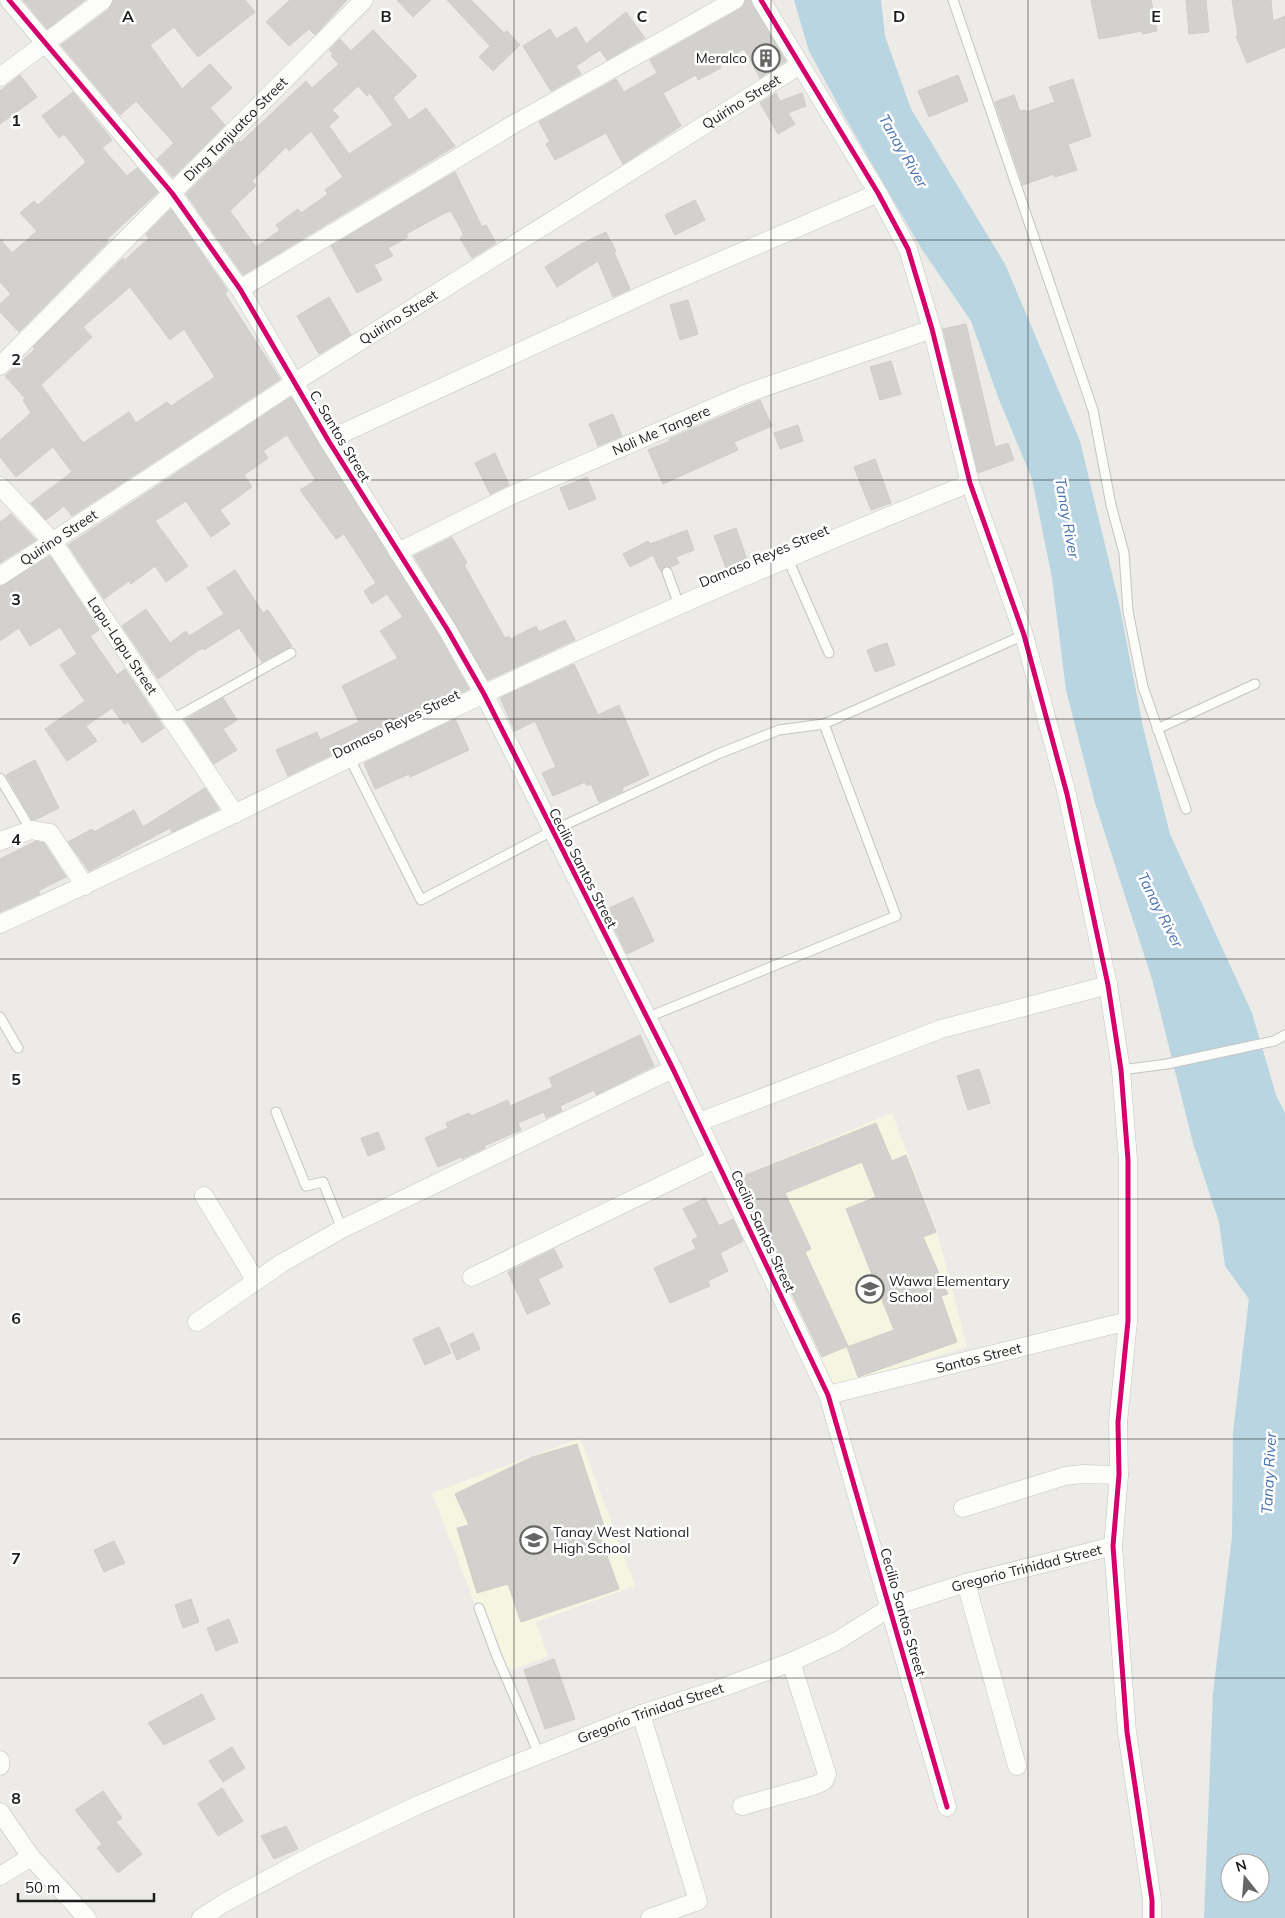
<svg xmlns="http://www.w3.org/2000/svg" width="1285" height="1918" font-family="Mulish,sans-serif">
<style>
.education{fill:#f5f6e2}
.water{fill:#b9d5e1;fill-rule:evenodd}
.building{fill:#d3d1ce;stroke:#cfcdc8;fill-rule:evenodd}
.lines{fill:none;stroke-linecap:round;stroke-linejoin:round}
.service-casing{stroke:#c5c4c3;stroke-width:11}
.minor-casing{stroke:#c5c4c3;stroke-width:19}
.service{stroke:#fcfcfb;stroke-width:9}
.minor{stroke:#fcfcfb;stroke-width:18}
.cycleway-casing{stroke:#fff;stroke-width:8}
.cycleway{stroke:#d6006c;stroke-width:5}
.grid{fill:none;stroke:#1e1e1e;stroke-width:1;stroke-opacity:0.55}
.labels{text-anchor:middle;stroke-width:5;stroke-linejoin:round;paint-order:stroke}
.poi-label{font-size:14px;fill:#1e1e1e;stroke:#fff;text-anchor:start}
.street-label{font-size:14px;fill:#1e1e1e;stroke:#fff}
.water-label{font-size:15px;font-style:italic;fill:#4973af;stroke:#fff}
.grid-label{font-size:16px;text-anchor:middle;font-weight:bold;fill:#1e1e1e;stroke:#fff;stroke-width:5;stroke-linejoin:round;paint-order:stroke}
</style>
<rect width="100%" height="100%" fill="#ecebe7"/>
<!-- education -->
<g class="education">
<polygon points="892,1113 937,1232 967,1347 833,1387 737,1178"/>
<polygon points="580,1438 635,1586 536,1622 548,1656 502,1674 432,1493"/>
</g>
<!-- water -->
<path class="water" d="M794,0H881L885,36L911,109L1005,264L1080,441L1119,603L1143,727L1170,834L1252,1013L1276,1095L1285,1113V1918H1204L1213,1693L1232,1536L1233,1432L1249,1299L1225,1266L1219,1222L1193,1143L1152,979L1095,803L1066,690L1052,578L1032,479L998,397L971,321L921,248L843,114L809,51ZM1230,1863H1260V1893H1230Z"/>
<!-- building -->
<g class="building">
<polygon points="23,0 85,0 47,29"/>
<polygon points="113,0 245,0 255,12 198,57 174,27 150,45 182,89 210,64 232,88 210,108 225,125 173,177 157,159 174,143 136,101 120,115 61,45 109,9"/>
<polygon points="290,0 347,0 315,35 309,29 289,46 266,22"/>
<polygon points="397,0 431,0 413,17"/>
<polygon points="447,0 471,0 504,33 507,31 520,45 493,71 479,57 490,46"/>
<polygon points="746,0 750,0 786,61 760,78 744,49 719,63 721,68 698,80 696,75 663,93 681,126 623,164 606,133 555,160 546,144 550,142 539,122 616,79 624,92 657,73 650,60 740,9"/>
<polygon points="1091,0 1151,0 1157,31 1142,34 1142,31 1099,39"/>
<polygon points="1186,0 1206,0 1209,32 1189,34"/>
<polygon points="1232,0 1271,0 1273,21 1285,16 1285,47 1247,63 1236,36 1238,35"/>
<polygon points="626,12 645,38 607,60 600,50 576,66 581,74 551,91 523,46 550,29 556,39 576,27 586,44"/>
<path d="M373,30L417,76L393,98L409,120L426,108L455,146L243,275L186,194L239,141L241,142L306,81L312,88L339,64L331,56L333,54L329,50L340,39L351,51ZM358,86L367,96L370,93L393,125L349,154L329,126L339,117L332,110ZM311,131L343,177L325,190L328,194L301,213L298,209L276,225L280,230L256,247L230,211L256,186L252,181L286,147L289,151Z"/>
<polygon points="20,75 37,97 0,124 0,91"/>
<polygon points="958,75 968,101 929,117 918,91"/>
<polygon points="1073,79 1091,136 1068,144 1077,170 1055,177 1054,174 1023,185 995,102 1014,95 1020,111 1025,110 1026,112 1055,102 1049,87"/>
<polygon points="73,92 112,140 102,148 127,176 137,168 158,192 106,240 108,242 19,332 0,312 0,304 11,294 0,282 0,239 12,253 37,231 20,213 34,201 38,205 86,162 64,134 59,138 42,116"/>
<polygon points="776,93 780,101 802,93 806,106 788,113 795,124 778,134 760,103"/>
<polygon points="455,172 482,227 486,225 496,243 472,258 460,238 464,235 451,211 443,214 406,234 408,237 388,248 393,256 374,265 382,280 357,293 331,246"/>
<polygon points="695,200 705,220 675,235 665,215"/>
<path d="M171,209L228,291L225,293L227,297L280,379L72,516L64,506L46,520L31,503L72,472L53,447L16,477L0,457V440L31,413L23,400L25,398L5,376L35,349L33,347L123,258L125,260L149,238L146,234ZM130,287L170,340L184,329L215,377L171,406L167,402L136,423L129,412L83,443L41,385L92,337L83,327Z"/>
<polygon points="606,232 616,251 614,252 630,289 613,297 598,261 557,287 545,267 581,244"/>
<polygon points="329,297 351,335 319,354 297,316"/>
<polygon points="688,300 698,334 680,340 670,305"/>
<polygon points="966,324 995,447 1008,443 1014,460 978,473 943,329"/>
<polygon points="891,361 901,394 880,400 870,367"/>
<polygon points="291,397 438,634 469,689 288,776 276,750 317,732 320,740 359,722 342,686 398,658 380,631 403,617 387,594 372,604 364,591 376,583 344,534 336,539 300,490 316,480 287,435 263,451 268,458 244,475 252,487 220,510 230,524 211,537 186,501 155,521 188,566 166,582 155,566 131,584 129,581 104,599 68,545"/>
<polygon points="760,400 772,426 734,442 738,450 663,484 648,450 670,441 669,439"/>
<polygon points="613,414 622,436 598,446 589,424"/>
<polygon points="798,425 803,441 780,449 774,433"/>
<polygon points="495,453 509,485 490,494 475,463"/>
<polygon points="875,459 891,503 871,510 854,467"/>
<polygon points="587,477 596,499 569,510 560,488"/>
<polygon points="11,514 36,540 0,563 0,522"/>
<polygon points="736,528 747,560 726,568 714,536"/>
<polygon points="687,530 694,550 676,557 679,563 671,567 664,566 661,572 653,555 630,567 623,554 648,541 650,544"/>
<polygon points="452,537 467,563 464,565 505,638 509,636 510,639 536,626 539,632 565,620 575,640 488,680 414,556"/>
<polygon points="50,556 99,630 90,636 117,675 125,669 164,728 142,743 128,722 124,724 112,708 86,726 97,741 67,761 45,729 85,701 60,665 77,654 60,627 30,646 19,628 0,641 0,587"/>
<polygon points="235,570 263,613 268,610 292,646 262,662 239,628 204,650 202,648 158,679 122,626 146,609 170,643 186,631 189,636 224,614 207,588"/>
<polygon points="887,643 895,665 875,672 867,650"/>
<polygon points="574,664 598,715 619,705 649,775 622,788 623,791 599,802 591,784 587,786 585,782 553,796 542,773 556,767 535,721 515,731 500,698"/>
<polygon points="223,698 237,720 223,729 237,750 214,764 185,720"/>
<polygon points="455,719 469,750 410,777 409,774 375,789 364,763"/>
<polygon points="35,760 59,808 35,820 32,820 6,775"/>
<polygon points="205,788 219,809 172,832 170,828 89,871 68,842 92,829 94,832 134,810 143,827"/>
<polygon points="36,841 44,843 66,877 38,891 40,894 0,912 0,859"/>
<polygon points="633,897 654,941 627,954 605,910"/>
<polygon points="640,1035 654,1066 596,1095 594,1090 560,1106 562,1111 546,1118 544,1112 518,1123 521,1130 484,1146 485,1148 462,1159 461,1157 438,1167 425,1138 448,1128 446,1123 469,1113 471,1116 508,1100 510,1106 553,1087 549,1078"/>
<polygon points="979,1069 990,1103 968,1110 957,1076"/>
<polygon points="876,1123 892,1161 906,1155 936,1232 923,1237 948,1294 941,1296 957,1342 858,1377 847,1347 894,1330 846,1209 876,1197 862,1162 785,1193 811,1249 805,1252 848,1346 822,1357 785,1279 788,1277 766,1230 762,1232 752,1210 756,1208 743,1176"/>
<polygon points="378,1132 385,1149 368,1156 361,1138"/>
<polygon points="705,1198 719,1226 733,1219 743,1241 720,1253 728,1271 708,1281 710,1286 670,1303 654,1268 696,1249 692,1240 698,1237 683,1209"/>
<polygon points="554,1249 563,1267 538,1279 550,1304 527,1314 508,1272"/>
<polygon points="439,1327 451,1353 425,1365 413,1339"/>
<polygon points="473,1333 480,1349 457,1360 450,1344"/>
<polygon points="577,1444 604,1526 597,1528 619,1589 521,1622 508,1584 477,1593 457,1528 469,1525 455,1494 532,1457"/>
<polygon points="114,1541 125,1563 104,1572 94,1550"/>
<polygon points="191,1599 199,1622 183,1628 175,1605"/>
<polygon points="229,1619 238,1642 216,1651 207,1628"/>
<polygon points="554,1659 575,1719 545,1729 524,1670"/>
<polygon points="202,1694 215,1719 164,1745 148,1723"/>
<polygon points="232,1747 245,1768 223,1782 209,1761"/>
<polygon points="222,1788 243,1821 218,1836 198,1804"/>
<polygon points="103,1791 122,1818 116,1822 142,1854 118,1873 97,1848 102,1844 75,1810"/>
<polygon points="286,1826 298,1849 274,1859 261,1836"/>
</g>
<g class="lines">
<!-- service casing -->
<g class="service-casing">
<g id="service">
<polyline points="953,0 1093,410 1111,505 1124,553 1128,611 1143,687 1186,809"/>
<polyline points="787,557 829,653"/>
<polyline points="667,572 679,605"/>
<polyline points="173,719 291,653"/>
<polyline points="1157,729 1255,684"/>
<polyline points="350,759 421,900 552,831 718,754 779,730 824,724 1024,635"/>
<polyline points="0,778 31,830"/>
<polyline points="0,1017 18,1048"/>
<polyline points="646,1018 896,916 824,724"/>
<polyline points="1121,1070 1167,1064 1274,1041 1285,1035"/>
<polyline points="276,1112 306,1186 323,1182 342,1229"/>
<polyline points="479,1608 496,1654 539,1754"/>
</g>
</g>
<!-- minor casing -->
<g class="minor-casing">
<g id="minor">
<polyline points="9,0 172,193 240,289 328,440 447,629 484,694 673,1069 828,1395 947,1807"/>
<polyline points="761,0 878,193 908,249 932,329 970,483 1024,635 1067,794 1108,985 1121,1070 1128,1160 1128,1321 1118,1422 1119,1475 1113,1546 1127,1732 1152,1900 1152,1918"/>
<polyline points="0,77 103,0"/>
<polyline points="240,289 514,124 735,0"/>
<path id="s1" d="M0,366L364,0"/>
<polyline points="328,440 658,288 878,193"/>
<path id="s2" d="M0,486L53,542L235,814"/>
<path id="s3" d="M398,552L510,496L745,394L932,329"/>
<path id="s4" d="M0,576L295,382L800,65"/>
<polyline points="0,841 31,830 50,833 85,886"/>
<path d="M0,924C163,850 322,770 484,694C644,619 806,549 970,483"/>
<polyline points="699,1122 941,1029 1108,985"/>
<polyline points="204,1196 256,1281"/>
<polyline points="472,1277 716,1159"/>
<polyline points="197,1322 282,1263 342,1229 673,1069"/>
<path id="s5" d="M828,1395L1128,1321"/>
<polyline points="963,1508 1065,1476 1083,1474 1119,1475"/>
<polyline points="966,1583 1017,1766"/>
<polyline points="641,1714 698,1901 650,1918"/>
<polyline points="0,1760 0,1766"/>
<polyline points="742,1806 816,1785 824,1781 827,1774 791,1662"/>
<polyline points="0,1812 31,1857 87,1918"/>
<polyline points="0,1876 31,1857"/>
<path id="s6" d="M201,1918L224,1903L315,1854L418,1805L498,1771L641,1714L724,1687L791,1662L837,1641L891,1607L966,1583L1113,1546"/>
</g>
</g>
<!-- service -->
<use href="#service" class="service"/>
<!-- minor -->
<use href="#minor" class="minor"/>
<!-- cycleway casing -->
<g class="cycleway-casing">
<g id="cycleway">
<polyline points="9,0 172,193 240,289 328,440 447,629 484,694 673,1069 828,1395 947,1807"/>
<polyline points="761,0 878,193 908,249 932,329 970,483 1024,635 1067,794 1108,985 1121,1070 1128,1160 1128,1321 1118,1422 1119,1475 1113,1546 1127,1732 1152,1900 1152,1918"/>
</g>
</g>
<!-- cycleway -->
<use href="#cycleway" class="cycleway"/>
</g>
<!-- grid -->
<path class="grid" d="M257,0V1918M514,0V1918M771,0V1918M1028,0V1918M0,240H1285M0,480H1285M0,719H1285M0,959H1285M0,1199H1285M0,1439H1285M0,1678H1285"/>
<!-- icons -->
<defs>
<g id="building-ring" transform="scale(1.4375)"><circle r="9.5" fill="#fff" stroke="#666664" stroke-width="1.5"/><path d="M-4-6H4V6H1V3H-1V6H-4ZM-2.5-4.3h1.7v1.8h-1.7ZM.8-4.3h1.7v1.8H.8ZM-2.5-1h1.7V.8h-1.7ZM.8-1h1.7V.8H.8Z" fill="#666664"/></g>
<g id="school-ring" transform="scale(1.4375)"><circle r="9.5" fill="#fff" stroke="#666664" stroke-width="1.5"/><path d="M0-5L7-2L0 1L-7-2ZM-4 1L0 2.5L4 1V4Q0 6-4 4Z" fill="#666664"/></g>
</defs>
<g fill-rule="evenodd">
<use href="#building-ring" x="766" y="58"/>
<use href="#school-ring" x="870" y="1289"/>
<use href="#school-ring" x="534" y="1540"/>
</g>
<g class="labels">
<!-- poi labels -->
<g class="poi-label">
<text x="747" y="63" text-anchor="end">Meralco</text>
<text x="889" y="1286">Wawa Elementary<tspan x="889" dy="16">School</tspan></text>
<text x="553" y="1537">Tanay West National<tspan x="553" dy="16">High School</tspan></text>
</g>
<!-- street labels -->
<g class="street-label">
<text dy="5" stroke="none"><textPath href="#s4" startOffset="880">Quirino Street</textPath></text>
<text dy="5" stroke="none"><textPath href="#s1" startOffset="334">Ding Tanjuatco Street</textPath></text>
<text dy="5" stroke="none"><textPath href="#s4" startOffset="475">Quirino Street</textPath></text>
<text dy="5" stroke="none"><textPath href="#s3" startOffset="290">Noli Me Tangere</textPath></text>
<text transform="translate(340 436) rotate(59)" y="5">C. Santos Street</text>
<text dy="5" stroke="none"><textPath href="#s4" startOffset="70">Quirino Street</textPath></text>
<text transform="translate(764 556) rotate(-23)" y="5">Damaso Reyes Street</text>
<text dy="5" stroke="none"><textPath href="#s2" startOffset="202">Lapu-Lapu Street</textPath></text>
<text transform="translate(396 724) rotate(-26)" y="5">Damaso Reyes Street</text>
<text transform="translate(583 868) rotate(63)" y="5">Cecilio Santos Street</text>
<text transform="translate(763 1231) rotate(65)" y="5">Cecilio Santos Street</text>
<text dy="5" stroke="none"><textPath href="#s5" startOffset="155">Santos Street</textPath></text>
<text dy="5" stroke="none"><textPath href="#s6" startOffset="900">Gregorio Trinidad Street</textPath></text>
<text transform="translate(903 1612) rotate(74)" y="5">Cecilio Santos Street</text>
<text dy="5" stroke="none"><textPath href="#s6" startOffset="495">Gregorio Trinidad Street</textPath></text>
</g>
<!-- water labels -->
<g class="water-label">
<text transform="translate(903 151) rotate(60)" y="5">Tanay River</text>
<text transform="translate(1067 518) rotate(80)" y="5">Tanay River</text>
<text transform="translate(1160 910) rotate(63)" y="5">Tanay River</text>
<text transform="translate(1269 1473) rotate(-87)" y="5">Tanay River</text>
</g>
</g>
<g class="grid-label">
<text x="128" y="22">A</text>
<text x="386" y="22">B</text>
<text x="642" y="22">C</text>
<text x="899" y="22">D</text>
<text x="1156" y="22">E</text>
<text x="16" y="126">1</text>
<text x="16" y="365">2</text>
<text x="16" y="605">3</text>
<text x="16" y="845">4</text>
<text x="16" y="1085">5</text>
<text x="16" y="1324">6</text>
<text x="16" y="1564">7</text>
<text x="16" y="1804">8</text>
</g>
<!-- north arrow -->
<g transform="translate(1245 1878) rotate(343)"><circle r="24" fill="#ffffff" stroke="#a5a5a5"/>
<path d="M0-4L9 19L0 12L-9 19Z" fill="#666664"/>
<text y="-8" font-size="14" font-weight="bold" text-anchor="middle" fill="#1e1e1e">N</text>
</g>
<!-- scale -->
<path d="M18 1893v8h136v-8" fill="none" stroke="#1e1e1e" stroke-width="2.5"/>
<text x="25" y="1893" font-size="15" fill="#1e1e1e" stroke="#ffffff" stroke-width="4" paint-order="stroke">50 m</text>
</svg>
